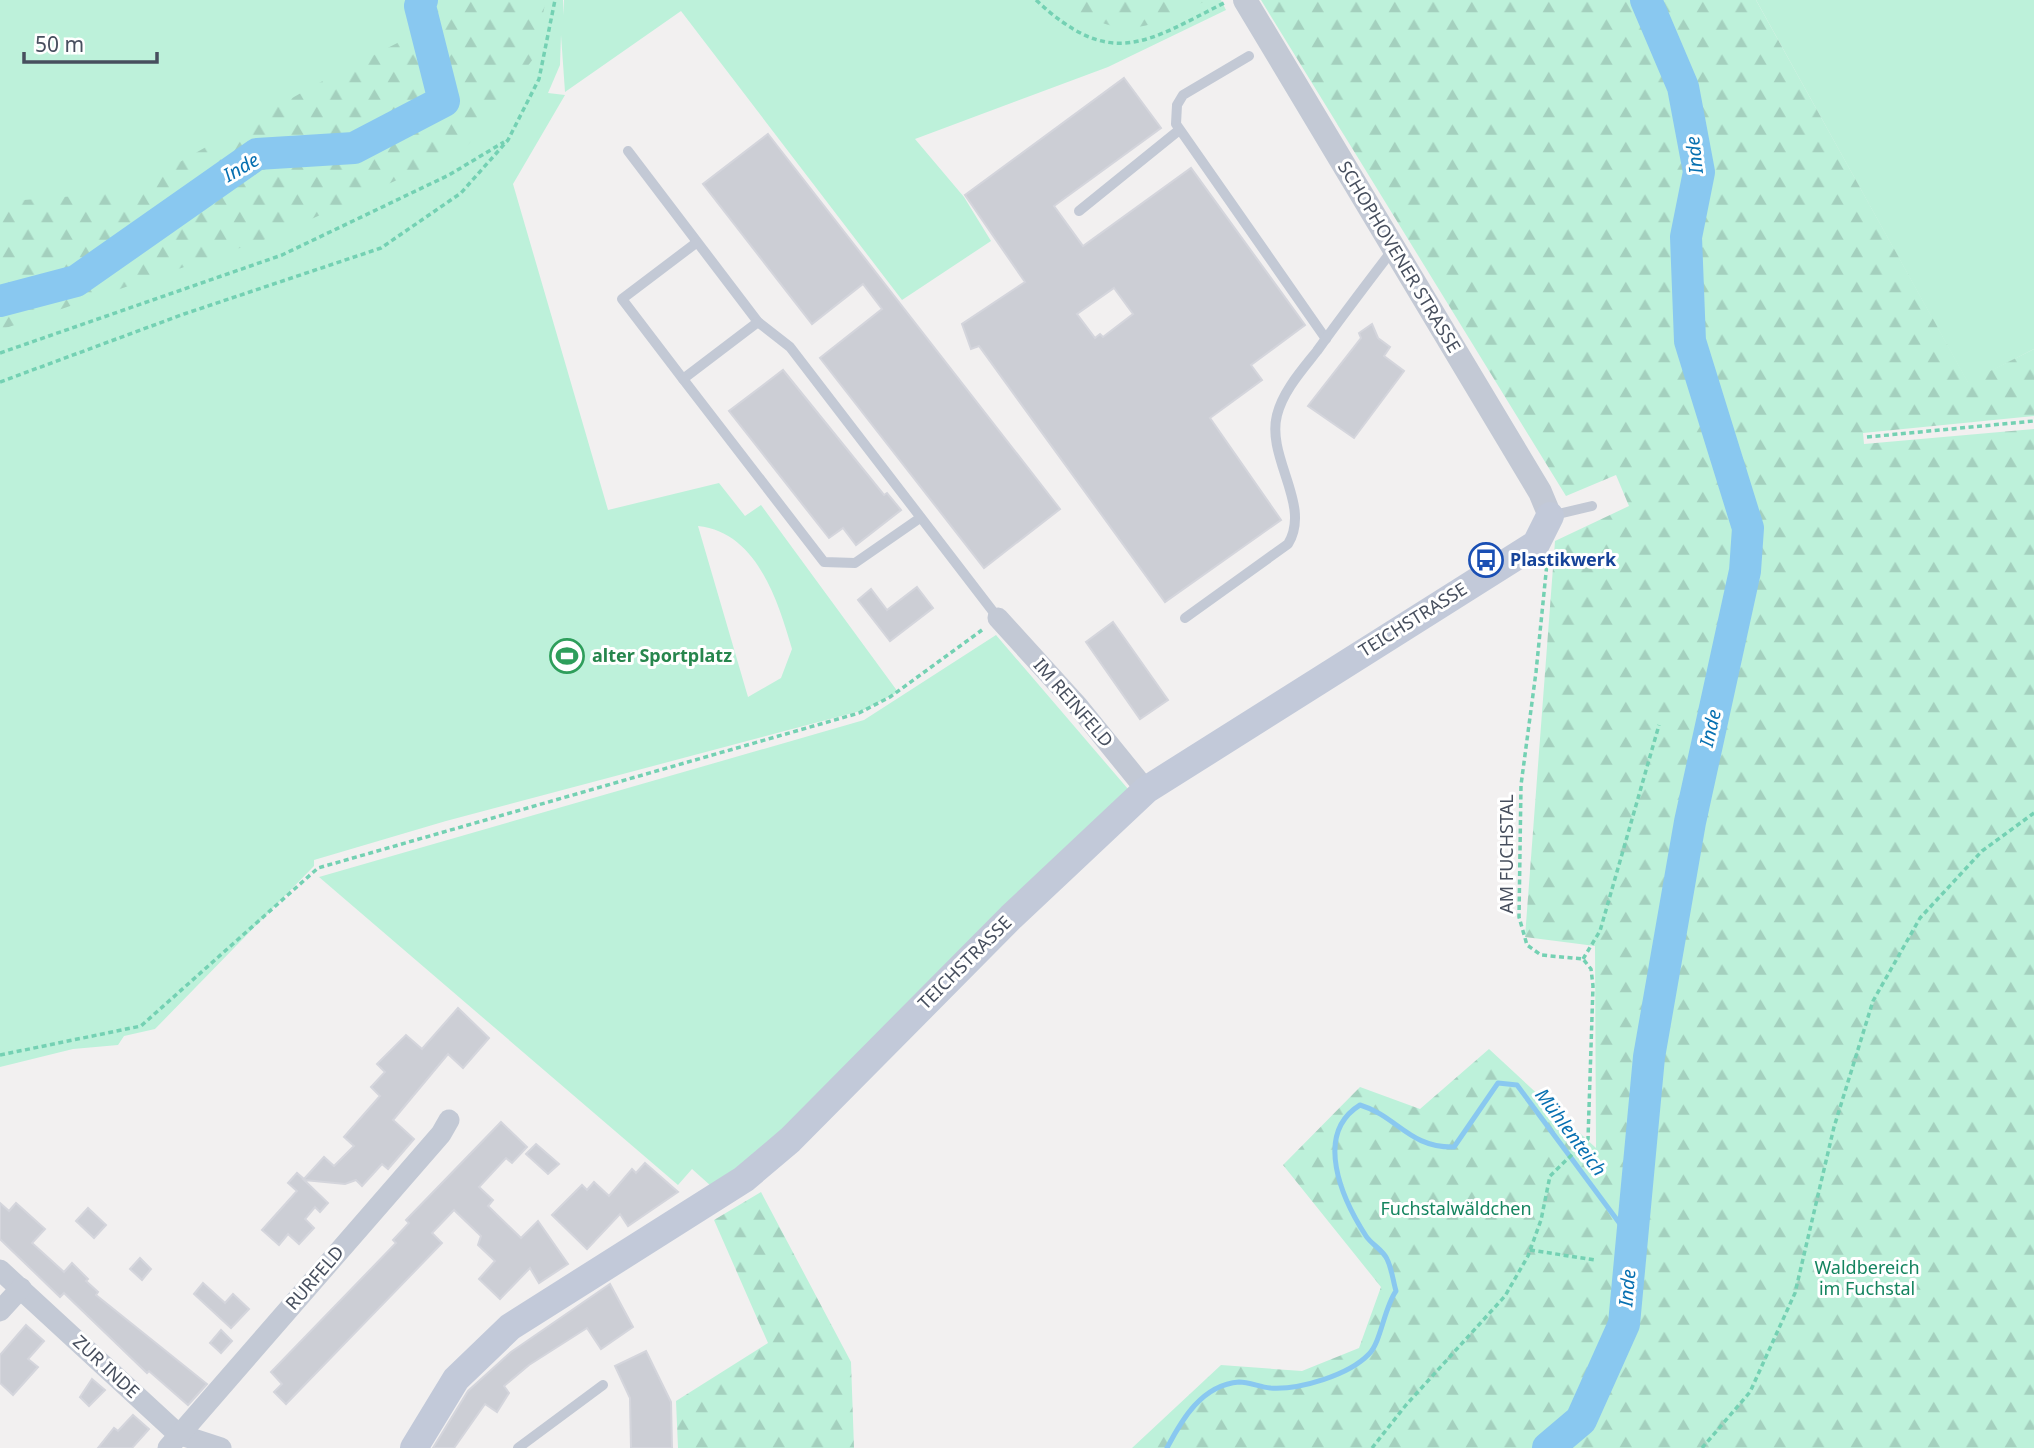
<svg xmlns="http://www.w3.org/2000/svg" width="2034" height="1448" font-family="'Noto Sans',sans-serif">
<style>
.green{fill:#bdf1da;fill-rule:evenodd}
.forest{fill:url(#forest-firs)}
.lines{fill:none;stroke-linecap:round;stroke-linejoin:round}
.stream{stroke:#89c8f0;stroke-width:5}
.river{stroke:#89c8f0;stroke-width:32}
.building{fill:#ccced5;stroke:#d4d5dc;stroke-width:2;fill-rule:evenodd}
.path{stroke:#74d1b3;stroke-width:3.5;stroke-dasharray:5 3.5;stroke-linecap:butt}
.service{stroke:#c3c9d5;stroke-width:10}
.minor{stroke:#c3c9d5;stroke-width:21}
.tertiary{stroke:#c3c9d5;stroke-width:24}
.secondary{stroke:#c2c9d9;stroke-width:28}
.labels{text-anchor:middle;stroke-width:6;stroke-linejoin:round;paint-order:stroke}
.street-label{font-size:18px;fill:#474f5e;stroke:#fff}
.transit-label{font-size:18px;font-weight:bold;fill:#164399;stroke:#fff;text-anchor:start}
.leisure-label{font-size:18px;font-weight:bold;fill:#27864d;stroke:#fff;text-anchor:start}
.park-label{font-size:18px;fill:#14845f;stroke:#fff}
.water-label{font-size:19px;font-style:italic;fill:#0770b1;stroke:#fff}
</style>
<defs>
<pattern id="forest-firs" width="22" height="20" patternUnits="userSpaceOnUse" patternTransform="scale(1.75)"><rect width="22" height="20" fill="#bdf1da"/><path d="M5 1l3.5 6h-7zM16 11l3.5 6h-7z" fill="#a4d0be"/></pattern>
</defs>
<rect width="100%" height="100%" fill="#f2f0f0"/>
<!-- green -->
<g class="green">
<path d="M0,0H563V15L564,0H1221L1226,10L1108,67L915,139L964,197L991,241L902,300L681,11L565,92L561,35L560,65L548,93L565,95L513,184L608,510L719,483L745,516L761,505L898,692L864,710L446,821L314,860V866L155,1029L124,1036L118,1045L73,1049L0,1067ZM698,526C757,532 778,601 792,649L781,678L748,697Z"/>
<polygon points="1756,0 2034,0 2034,349 1968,383"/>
<polygon points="996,635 1128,789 768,1145 711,1186 692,1169 678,1185 319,877 864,720"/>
</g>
<!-- forest -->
<g class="forest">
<polygon points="409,0 546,0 533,59 465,149 272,237 0,330 0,190 11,201 127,192 315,85 411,36"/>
<path d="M1055,0H1207C1183,13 1152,28 1125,28C1108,28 1068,10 1055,0Z"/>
<polygon points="1261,0 1756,0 1968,382 2034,349 2034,416 1863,433 1864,444 2034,429 2034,1448 1132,1448 1221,1365 1302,1371 1359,1348 1381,1287 1283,1165 1360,1087 1420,1109 1489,1049 1596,1148 1595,946 1525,937 1555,541 1629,506 1616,475 1566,496"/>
<polygon points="761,1192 851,1362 854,1448 678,1448 676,1401 768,1343 714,1220"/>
</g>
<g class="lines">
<!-- stream -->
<path class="stream" d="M1167,1448C1182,1419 1202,1385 1239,1382C1249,1382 1260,1387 1270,1388C1300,1390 1349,1375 1369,1354C1381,1342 1384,1308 1396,1291C1393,1281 1392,1269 1387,1259C1383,1250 1371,1244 1366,1236C1342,1199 1313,1134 1360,1105C1397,1116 1409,1148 1454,1147L1498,1083L1517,1085L1632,1240"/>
<!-- river -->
<g class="river">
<polyline points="0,301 76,281 257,154 354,148 444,101 420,6 422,0"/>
<polyline points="1548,1448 1581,1420 1624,1324 1649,1057 1690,822 1745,571 1748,528 1690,341 1686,237 1699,172 1683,87 1646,0"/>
</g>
</g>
<!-- building -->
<g class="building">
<path d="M1124,78L1161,128L1054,206L1083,246L1191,168L1305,325L1251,365L1262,380L1210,418L1281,520L1165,602L979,346L971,349L962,324L1025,282L965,195ZM1114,288L1133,314L1103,337L1100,334L1095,338L1077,314Z"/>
<polygon points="768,134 1060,509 984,568 820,358 882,309 863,284 812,324 703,184"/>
<polygon points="1372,324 1378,338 1390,347 1384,356 1404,371 1354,438 1308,406 1361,338 1359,333"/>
<polygon points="783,370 884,495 887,493 901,510 856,545 843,528 829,538 729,411"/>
<polygon points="917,587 933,608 890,641 858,600 871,589 887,610"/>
<polygon points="1113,622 1168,700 1140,719 1086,642"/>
<polygon points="458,1008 489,1038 463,1068 448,1054 393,1120 414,1139 388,1169 382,1164 362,1186 356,1180 345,1184 304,1180 328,1203 320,1212 315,1207 305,1219 314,1228 299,1244 288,1234 279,1245 262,1230 297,1191 288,1183 297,1173 304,1179 324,1157 334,1166 354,1146 344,1137 380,1096 371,1087 385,1072 377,1064 406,1035 422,1049"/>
<polygon points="501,1122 527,1147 512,1163 506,1158 479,1187 493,1200 488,1206 521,1238 538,1221 568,1264 539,1283 530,1268 500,1299 479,1279 495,1261 478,1245 481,1236 454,1210 432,1233 442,1243 286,1404 274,1392 282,1384 271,1372 396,1243 393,1240 409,1223 406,1220"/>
<polygon points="536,1144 559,1164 548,1174 526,1154"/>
<polygon points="645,1163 678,1192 628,1226 620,1214 587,1249 552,1215 582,1185 587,1190 594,1182 609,1196 632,1169 636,1173"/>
<polygon points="0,1203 9,1211 16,1203 45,1229 32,1243 64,1272 72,1263 88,1279 86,1281 98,1292 96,1295 207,1384 188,1405 149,1371 147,1373 64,1293 60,1297 0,1239"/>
<polygon points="88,1208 106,1225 94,1238 76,1221"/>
<polygon points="140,1258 151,1269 142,1280 130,1269"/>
<polygon points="203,1283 225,1303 233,1294 249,1309 231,1328 194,1294"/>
<polygon points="610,1284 633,1327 601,1349 587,1328 529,1365 504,1386 509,1393 497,1412 485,1404 454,1448 433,1448 468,1391 511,1352"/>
<polygon points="26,1325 44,1341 28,1359 38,1367 13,1395 0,1383 0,1355"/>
<polygon points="221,1330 232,1341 221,1353 210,1343"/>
<polygon points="646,1351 671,1402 672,1448 631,1448 630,1398 615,1366"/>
<polygon points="92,1379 105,1390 89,1406 80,1397"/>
<polygon points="133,1415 149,1429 132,1448 98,1448 114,1428 118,1431"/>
</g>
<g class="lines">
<!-- path -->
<g class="path">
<path d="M1036,0C1111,70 1145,43 1224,3"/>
<polyline points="0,353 282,255 449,175 504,142"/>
<polyline points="0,382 184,314 381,248 461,193 508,140 539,79 555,0"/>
<polyline points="1867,437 2034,421"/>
<polyline points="1583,959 1600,931 1659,725"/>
<polyline points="0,1055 141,1026 318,868 859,713 890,697 982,630"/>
<polyline points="1530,1250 1595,1260"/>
<polyline points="1372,1448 1406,1405 1505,1296 1528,1256 1541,1220 1550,1176 1588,1139 1593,986 1591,969 1583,959 1541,955 1527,945 1519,917 1521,785 1536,672 1547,563"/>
<polyline points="1702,1448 1750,1392 1795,1293 1834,1127 1873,1001 1920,918 1982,851 2034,813"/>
</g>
<!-- service -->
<g class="service">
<polyline points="1249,56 1183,95 1177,105 1176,124 1326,339"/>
<polyline points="628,151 758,322 790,347 998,618"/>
<polyline points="1079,211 1178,131"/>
<polyline points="696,243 622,299 683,379 758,322"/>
<polyline points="683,379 824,562 855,563 920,518"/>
<polyline points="1550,516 1592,506"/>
<path d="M1185,618L1288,544C1312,505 1266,458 1277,415C1283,391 1302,370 1317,351C1342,316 1368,282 1394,248"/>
<polyline points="518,1448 603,1385"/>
</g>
<!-- minor -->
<g class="minor">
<polyline points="998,618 1078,706 1146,790"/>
<polyline points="0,1270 178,1434 221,1448"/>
<polyline points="0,1311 21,1288"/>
<polyline points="168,1448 441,1134 449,1120"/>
</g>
<!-- tertiary -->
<polyline class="tertiary" points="1245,0 1540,492 1550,516"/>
<!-- secondary -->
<polyline class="secondary" points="414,1448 456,1379 510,1327 744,1179 790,1140 1011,917 1146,790 1536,544 1550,516"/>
</g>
<!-- icons -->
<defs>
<g id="bus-ring" transform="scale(1.75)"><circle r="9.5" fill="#fff" stroke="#1a4fb4" stroke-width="1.5"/><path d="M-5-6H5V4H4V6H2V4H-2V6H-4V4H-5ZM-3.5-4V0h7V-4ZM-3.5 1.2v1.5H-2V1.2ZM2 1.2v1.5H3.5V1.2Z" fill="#1a4fb4"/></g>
<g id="stadium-ring" transform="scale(1.75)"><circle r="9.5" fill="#fff" stroke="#2e9e5b" stroke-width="1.5"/><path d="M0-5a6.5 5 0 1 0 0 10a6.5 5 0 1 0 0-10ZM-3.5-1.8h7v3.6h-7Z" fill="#2e9e5b"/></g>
</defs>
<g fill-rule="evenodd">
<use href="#bus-ring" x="1486" y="560"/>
<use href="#stadium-ring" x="567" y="656"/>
</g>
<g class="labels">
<!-- street labels -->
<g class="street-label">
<text transform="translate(1399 257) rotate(59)" y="6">SCHOPHOVENER STRASSE</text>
<text transform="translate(1413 620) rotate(-32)" y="6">TEICHSTRASSE</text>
<text transform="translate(1073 703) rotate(49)" y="6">IM REINFELD</text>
<text transform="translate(1507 854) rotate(-90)" y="6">AM FUCHSTAL</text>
<text transform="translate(965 963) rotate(-45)" y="6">TEICHSTRASSE</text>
<text transform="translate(315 1278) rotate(-49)" y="6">RURFELD</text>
<text transform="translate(106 1367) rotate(43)" y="6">ZUR INDE</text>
</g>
<!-- transit labels -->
<g class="transit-label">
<text x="1510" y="566">Plastikwerk</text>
</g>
<!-- leisure labels -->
<g class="leisure-label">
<text x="592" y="662">alter Sportplatz</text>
</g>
<!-- park labels -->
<g class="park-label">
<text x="1456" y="1215">Fuchstalwäldchen</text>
<text x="1867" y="1274">Waldbereich<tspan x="1867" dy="21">im Fuchstal</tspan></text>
</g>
<!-- water labels -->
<g class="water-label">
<text transform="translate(1694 155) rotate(-96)" y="7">Inde</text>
<text transform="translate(241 167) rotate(-30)" y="7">Inde</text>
<text transform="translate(1710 728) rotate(-77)" y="7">Inde</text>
<text transform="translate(1571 1132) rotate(53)" y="7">Mühlenteich</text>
<text transform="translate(1627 1288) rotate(-85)" y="7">Inde</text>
</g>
</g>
<!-- scale -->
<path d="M24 52v10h133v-10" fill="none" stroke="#474f5e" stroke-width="3.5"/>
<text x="35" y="52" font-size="21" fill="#474f5e" stroke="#ffffff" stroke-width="5" paint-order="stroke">50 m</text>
</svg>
